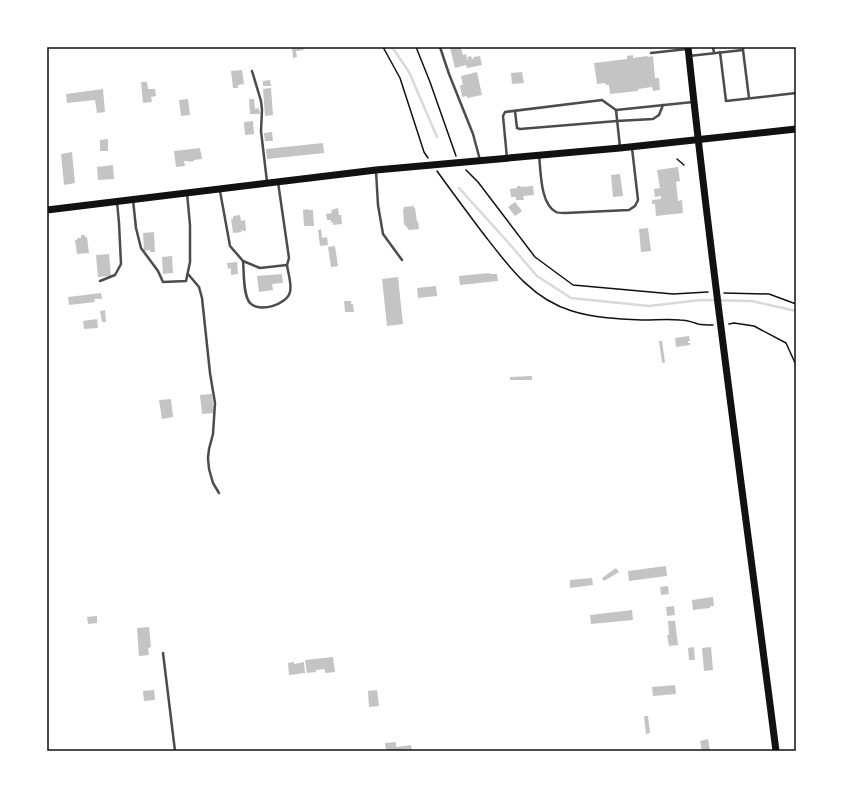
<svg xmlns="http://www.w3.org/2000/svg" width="843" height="798" font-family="Overpass,sans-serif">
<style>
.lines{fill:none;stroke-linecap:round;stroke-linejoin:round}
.stream{stroke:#d9d9d9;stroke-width:2.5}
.building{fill:#c4c4c4}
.path{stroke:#111;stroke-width:1.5}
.service{stroke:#4c4c4c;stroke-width:2.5}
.secondary{stroke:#111;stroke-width:7}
.neatline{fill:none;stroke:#111;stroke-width:1.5}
</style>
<rect width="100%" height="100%" fill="#fff"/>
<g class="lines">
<!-- stream -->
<g class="stream">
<polyline points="392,47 409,72 437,137"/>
<polyline points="459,188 506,240 537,276 571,298 649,306 701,300 752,301 796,311"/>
</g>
</g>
<!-- building -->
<g class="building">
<polygon points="292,47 303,47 304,50 296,51 297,57 293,58"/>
<polygon points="453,47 461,48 463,55 466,54 467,60 468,60 467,57 471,56 472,59 474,59 473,57 480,56 482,65 467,68 466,65 455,68 450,48 453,48"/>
<polygon points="633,55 633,58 647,56 648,57 653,56 655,78 659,78 660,90 653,91 652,87 638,89 638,91 610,94 609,85 606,85 605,83 597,84 594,63 627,59 627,56"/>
<polygon points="242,70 244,84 238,85 238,88 233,88 231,71"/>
<polygon points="477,72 482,95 467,98 467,96 462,97 460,85 463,85 461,76"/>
<polygon points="522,72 524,83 512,84 511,73"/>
<polygon points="270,80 271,86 263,86 263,81"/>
<polygon points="141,82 147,82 148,89 155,89 156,96 151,97 152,102 143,103"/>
<polygon points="271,88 273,115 265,116 263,89"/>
<polygon points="103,89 105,112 97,113 95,100 67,103 66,94"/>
<polygon points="188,99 190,115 181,116 179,100"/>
<polygon points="249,99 254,99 255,109 259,108 260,114 250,114"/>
<polygon points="253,121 254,134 245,135 244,122"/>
<polygon points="272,132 273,141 265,141 264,133"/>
<polygon points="108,139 108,151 100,151 100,140"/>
<polygon points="323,143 324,153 267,159 266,149"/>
<polygon points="200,148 202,159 194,160 194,161 189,162 189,161 184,161 185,166 176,167 174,151"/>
<polygon points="72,152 75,183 64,185 61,154"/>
<polygon points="113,165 114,179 98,180 97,167"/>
<polygon points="678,167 680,181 676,182 678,201 682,200 683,213 656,216 655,204 652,204 652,200 661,199 661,196 655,197 654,189 660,188 657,170"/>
<polygon points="620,174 623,196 613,197 611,175"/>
<polygon points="517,186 520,186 521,187 533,186 534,195 523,196 524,200 516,200 516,197 511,197 510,189 517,188"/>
<polygon points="515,202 522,211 515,216 508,207"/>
<polygon points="414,206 414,208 415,208 417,222 418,221 419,229 409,230 404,224 403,209 404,209 404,207"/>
<polygon points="338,208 339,215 341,215 342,224 333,225 333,222 331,223 331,220 327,220 326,214 332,213 331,210"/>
<polygon points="308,209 308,210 313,210 314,226 304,226 303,210"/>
<polygon points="240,215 241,221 245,220 246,231 243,231 243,230 241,230 242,232 233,233 231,219 233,219 233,216"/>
<polygon points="648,228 651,251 641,252 639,229"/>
<polygon points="321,229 322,238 327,237 328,245 320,246 318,230"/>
<polygon points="154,232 155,252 150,252 150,250 144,251 143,233"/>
<polygon points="81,235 85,235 85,237 87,237 89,253 77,254 75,240 77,240 77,238 81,238"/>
<polygon points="335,246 338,266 331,267 328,247"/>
<polygon points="109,254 111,276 98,277 96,255"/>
<polygon points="172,256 173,273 163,274 162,257"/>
<polygon points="237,262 238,274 231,275 231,268 228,269 227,263"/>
<polygon points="489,273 490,274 497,274 498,281 460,285 459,276"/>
<polygon points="282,274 283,283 272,284 273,290 259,292 257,276"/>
<polygon points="398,277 403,324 387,326 382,279"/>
<polygon points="436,286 437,296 418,298 417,288"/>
<polygon points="101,293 102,299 94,299 95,302 69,305 68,297"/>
<polygon points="344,301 351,301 351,304 353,304 354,312 345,312"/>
<polygon points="105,310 106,322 102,322 100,311"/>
<polygon points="97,319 98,328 84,329 83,321"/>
<polygon points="689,336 690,341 688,341 688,343 690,343 690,345 676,347 675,338"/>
<polygon points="659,341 662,341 665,362 662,363"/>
<polygon points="532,376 532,380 510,380 510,377"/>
<polygon points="212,394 214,413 202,414 200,395"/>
<polygon points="171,399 173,417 162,419 159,400"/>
<polygon points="666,566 667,576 629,581 628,571"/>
<polygon points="616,568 619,572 604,581 602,578"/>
<polygon points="592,578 593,585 570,588 570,580"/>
<polygon points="668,586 669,594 661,595 660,587"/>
<polygon points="713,597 714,606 710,606 710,608 693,610 692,600"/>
<polygon points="674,606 675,615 667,616 666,607"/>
<polygon points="632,610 633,620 591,624 590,615"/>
<polygon points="97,616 97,623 88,624 87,617"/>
<polygon points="668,621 675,621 678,645 669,646 667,635 669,635"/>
<polygon points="149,627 151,647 148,648 149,655 139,656 137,628"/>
<polygon points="694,647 695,660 689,660 688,648"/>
<polygon points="711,647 713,670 704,671 702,648"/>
<polygon points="333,657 335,672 325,673 325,669 316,670 316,672 307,673 305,660"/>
<polygon points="294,662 294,664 304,662 305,673 289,675 288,663"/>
<polygon points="675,685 676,694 653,696 652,687"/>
<polygon points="154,690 155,700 144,701 143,691"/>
<polygon points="377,690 379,706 369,707 368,691"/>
<polygon points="644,716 648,716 650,733 646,734"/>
<polygon points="708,739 710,751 702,751 700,741"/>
<polygon points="396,742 396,747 411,745 412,751 386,751 385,743"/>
</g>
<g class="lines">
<!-- path -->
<g class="path">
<polyline points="383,47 400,78 424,152 428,158"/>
<polyline points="416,47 430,82 456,156"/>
<polyline points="677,159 684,165"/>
<polyline points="466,170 478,182 535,257 573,285 673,294 708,292"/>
<path d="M437,171C452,192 467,212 482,232C507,264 531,299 572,311C594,318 621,319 644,320C656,320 668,319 680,320C687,320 692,322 698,324C703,325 708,325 713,325"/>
<polyline points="724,293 769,294 796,304"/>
<polyline points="729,324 734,323 754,326 786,343 796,365"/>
</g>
<!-- service -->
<g class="service">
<polyline points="440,47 449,74 473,134 480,160"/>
<polyline points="713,47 714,53"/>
<polyline points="743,50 749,98"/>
<polyline points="720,52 726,101 796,93"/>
<polyline points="651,53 687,49"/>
<polyline points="689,56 743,50 743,47"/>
<polyline points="252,71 261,101 262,110 261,131 267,182"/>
<polyline points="616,110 620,147"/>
<polyline points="515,111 517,128 520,129 617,121 653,119 659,115 663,105"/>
<path d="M539,156C541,171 540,204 556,212C558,213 562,213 565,213L629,210L635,206L638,200L632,148"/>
<polyline points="507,158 503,116 505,112 602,100 616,110 693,102"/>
<polyline points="376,171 378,205 383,234 402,260"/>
<polyline points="220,191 230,246 243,261 260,268 287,265 289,258 278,182"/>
<polyline points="133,200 136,228 141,248 158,271 163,282 186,281 190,262 190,225 187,193"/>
<path d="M243,261C244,271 243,296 250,303C259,313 287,305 290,292C292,284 288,273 287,265"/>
<polyline points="188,274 199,287 202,298 210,373 215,403 213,434 209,449 208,458 209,469 213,483 219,493"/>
<polyline points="100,281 115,275 121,264 119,223 117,202"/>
<polyline points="163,653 175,751"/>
</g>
<!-- secondary -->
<g class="secondary">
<path d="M688,47C713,282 746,516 776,751"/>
<polyline points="47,210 376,170 620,148 796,129"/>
</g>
</g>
<!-- border -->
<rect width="843" height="798" fill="none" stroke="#ffffff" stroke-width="96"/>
<rect x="48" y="48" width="747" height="702" class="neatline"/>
</svg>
